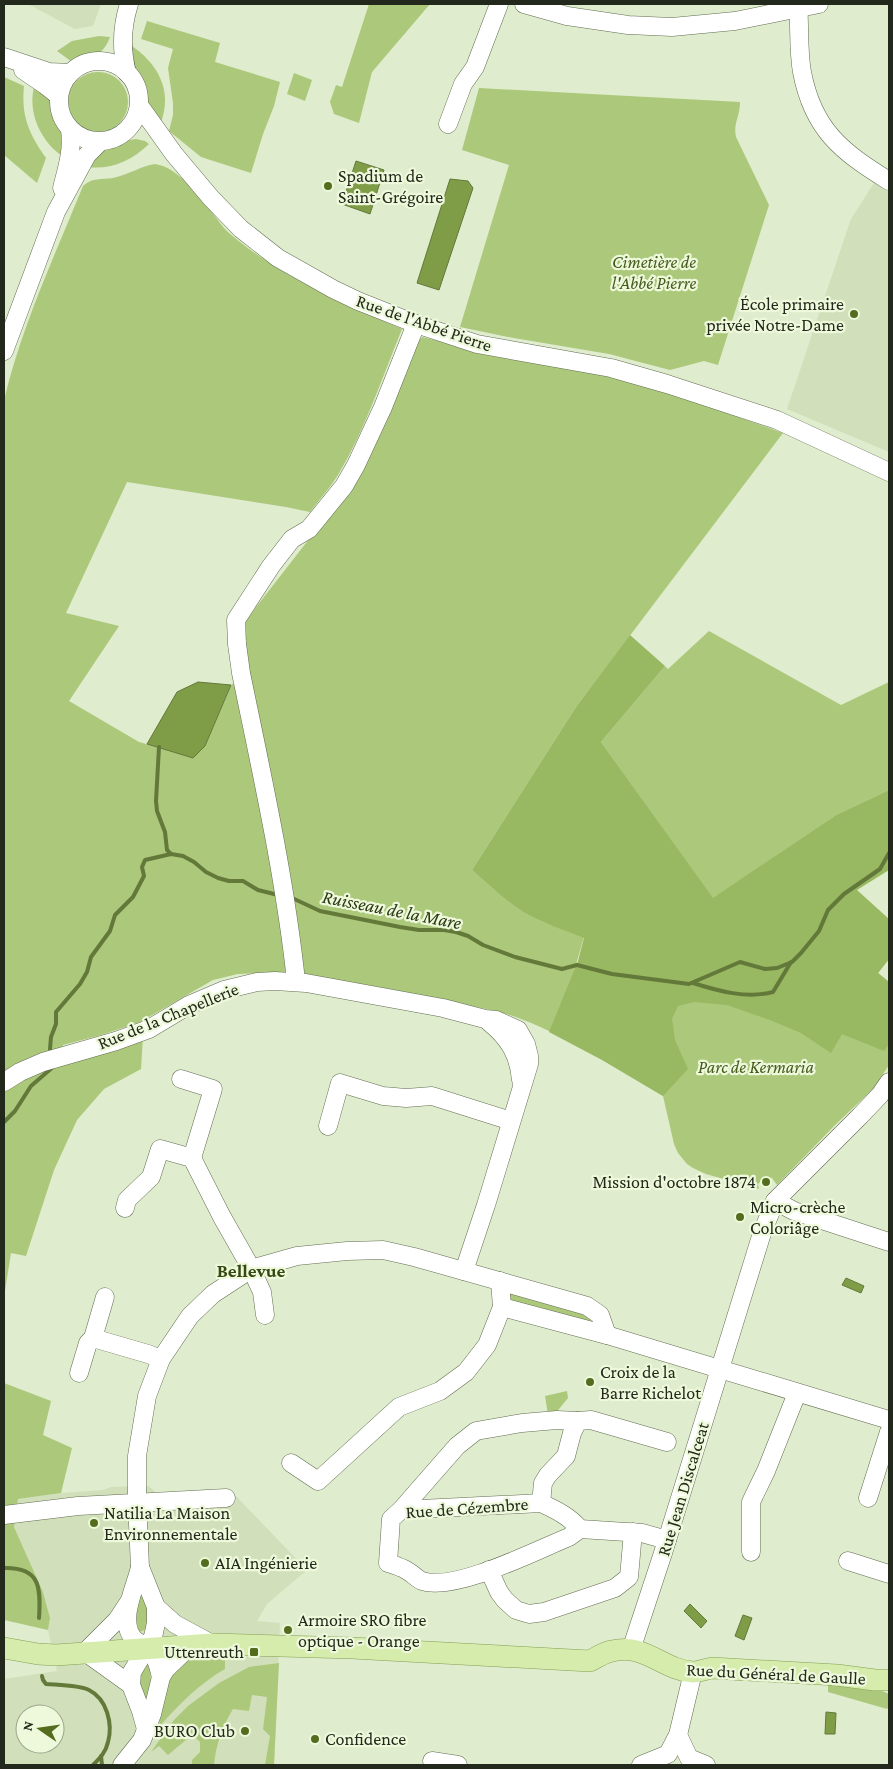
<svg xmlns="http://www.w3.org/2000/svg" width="893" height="1769" font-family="'Crimson Pro',serif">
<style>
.built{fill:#d1e0ba;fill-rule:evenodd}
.green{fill:#acc87b}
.forest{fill:#99b862}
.water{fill:#7f9c47;stroke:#63793a}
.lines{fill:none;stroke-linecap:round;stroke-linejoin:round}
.stream{stroke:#63793a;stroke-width:4}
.minor-casing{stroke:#626d51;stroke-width:19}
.major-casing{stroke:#849f55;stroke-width:22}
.minor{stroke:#fff;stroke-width:18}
.major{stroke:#d5ecac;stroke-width:21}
.poi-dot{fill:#536c1d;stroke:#edf9da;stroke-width:2}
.labels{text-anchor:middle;stroke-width:4.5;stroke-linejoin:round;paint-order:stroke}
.poi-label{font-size:18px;fill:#23281c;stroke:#edf9da;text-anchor:start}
.park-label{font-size:18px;font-style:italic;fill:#475b1e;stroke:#edf9da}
.street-label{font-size:18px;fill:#23281c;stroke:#edf9da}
.water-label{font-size:19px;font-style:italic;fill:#2c3814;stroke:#edf9da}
.neighbourhood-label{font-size:19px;font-weight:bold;fill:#374812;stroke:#edf9da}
</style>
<rect width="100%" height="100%" fill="#dfeccd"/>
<!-- built -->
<g class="built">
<polygon points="28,4 101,4 93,26 75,29"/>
<polygon points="874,183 889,192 889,452 787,409 851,219"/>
<path d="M149,1486L157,1494L221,1490L234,1494L307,1570L267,1604L257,1621L280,1623L274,1765H4V1679L57,1671L48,1630L50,1618L43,1592L14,1527L18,1499L61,1493L103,1490L111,1487ZM25,1714H55V1744H25Z"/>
</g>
<!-- green -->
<g class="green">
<polygon points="369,4 430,4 372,72 359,123 334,114 330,102 336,85 342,87"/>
<polygon points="147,21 220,43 215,62 280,82 274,106 263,134 251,173 201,157 169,131 173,115 173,103 168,68 173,49 141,39"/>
<path d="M99,36L110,37C102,59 91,54 72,62L57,51L72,41Z"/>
<path d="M129,44C158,63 174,91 160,125L145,103L143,88L139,78L132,69Z"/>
<circle cx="98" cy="102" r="30"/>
<polygon points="294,73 312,80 305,101 287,94"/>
<path d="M4,77L24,86C21,116 29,134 46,158L37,183L4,155Z"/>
<path d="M35,84L52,98V108L56,119L65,135V158C41,143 26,111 35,84Z"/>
<path d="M479,88L740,102C740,117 733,123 736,137L769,205L718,365L704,361L670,370L609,354L508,337L460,327L509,165L462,150Z"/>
<path d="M136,139L145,141L149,144C131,161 112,170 86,167L98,147C112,147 123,140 136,139Z"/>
<path d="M155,164C178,167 201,198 214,215C219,221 223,228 229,233C279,276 342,303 402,329C382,378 365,430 338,475C330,488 319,500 310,512L286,507L127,482L66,613L119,626L69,701L139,742L193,757L205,746L232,684L239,685L280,906L288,968L286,972L238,974L213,980L140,1022L101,1035L63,1045L62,1048L42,1053L49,1067L143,1036L141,1069L104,1089L77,1120L54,1170L26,1256L11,1253L4,1297L5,396C23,323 55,255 83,186C92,177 102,180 113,178C128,175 141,166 155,164Z"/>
<path d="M422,337L471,349L633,380L783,433L576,707L472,870C488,884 504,900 523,912C542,923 564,930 584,937L575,968L889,919V959L878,973L889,982V1065L874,1088L835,1125L777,1185L772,1178L765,1177L758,1184L759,1189L706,1174L693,1168L687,1164L678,1153L674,1144L663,1096C617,1069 563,1033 513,1016C495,1010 476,1007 457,1003C407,991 356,983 305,974L296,944L240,650L247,641L243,637L246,631V620L320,525L413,349Z"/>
<polygon points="709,631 841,705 889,682 889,790 836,815 713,899 601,742 665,666 668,669"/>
<polygon points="505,1290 587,1310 591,1318 590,1322 508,1304"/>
<polygon points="4,1383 51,1401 43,1435 72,1448 61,1493 18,1499 14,1527 43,1592 50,1618 48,1630 4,1620"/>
<polygon points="567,1391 568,1398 555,1414 548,1415 545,1396"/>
<polygon points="140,1586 151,1613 147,1629 139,1632 136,1628 133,1608"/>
<path d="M225,1657V1669C200,1683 178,1705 159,1727L163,1691L167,1679L187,1661Z"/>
<path d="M147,1663C154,1676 150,1690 146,1703C140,1689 137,1676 147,1663Z"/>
<path d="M279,1663L274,1765H265L270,1736L263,1729L267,1697L252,1695L249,1711L233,1709C222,1727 216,1745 214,1765H192V1760L200,1752V1742L193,1735H187V1739L168,1755L159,1746L151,1752L174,1720L188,1706L219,1683L249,1667Z"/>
<polygon points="828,1684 880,1690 889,1694 889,1706 887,1709 828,1692"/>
</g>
<!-- forest -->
<path class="forest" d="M630,635L665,666L601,742L713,898L836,815L889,790V870L857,890L889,919V959L878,973L889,982V1044L884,1051L842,1034L831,1053L801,1033L770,1020L727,1005L694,1002L678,1006L672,1019L675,1040L688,1069L663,1096L602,1060L549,1032L578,961L584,938C564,930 542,923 523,912C504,900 488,884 472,870L576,707Z"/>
<!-- water -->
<g class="water">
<polygon points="356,161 384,170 370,214 342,204"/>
<polygon points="450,179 468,181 473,188 439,290 417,283"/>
<polygon points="198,682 231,685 205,746 193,758 147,744 177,692"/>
<polygon points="846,1278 864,1286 861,1293 842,1285"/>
<polygon points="690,1604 707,1621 701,1628 684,1611"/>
<polygon points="743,1615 752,1618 744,1640 735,1636"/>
<polygon points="826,1712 836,1713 835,1734 825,1734"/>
</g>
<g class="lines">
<!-- stream -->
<g class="stream">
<polyline points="159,747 156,801 157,811 165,832 167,850 171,854"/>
<polyline points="290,897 320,911 400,927 419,930 444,930 456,932 468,936 483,945 515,957 562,969 577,965 612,974 689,984 740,962 765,969 777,968 792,962 801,953 819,931 828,910 844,894 880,869 889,853"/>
<path d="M693,983C718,991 747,999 773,992L791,962"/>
<polyline points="50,1049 51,1037 56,1024 56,1012 80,984 87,972 91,957 110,931 115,915 133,897 144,876 142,867 145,860 171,854 183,856 194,862 206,872 218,878 229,881 243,881 258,890 278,895"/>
<polyline points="4,1122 15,1111 31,1086 53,1067"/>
<path d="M4,1568C40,1567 41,1587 39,1618"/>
<path d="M42,1676L43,1680L46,1684C58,1685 79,1685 89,1690C107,1699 113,1724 108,1742C106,1752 100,1758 93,1765"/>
<polyline points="101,1756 102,1765"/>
</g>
<!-- minor casing -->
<g class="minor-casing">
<g id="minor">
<polyline points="524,4 567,16 628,25 672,27 735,21 819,4"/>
<path d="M798,4C800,26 798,50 802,72C813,130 842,152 889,181"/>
<polyline points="4,57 49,72 70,73"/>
<circle cx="99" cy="101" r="40"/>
<polyline points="23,70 45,85 59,96"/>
<path d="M127,73C121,50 122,26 129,4"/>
<polyline points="139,105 174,154 211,198 241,229 278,258 333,289 358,301 416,324 477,344 611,368 667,384 777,420 889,472"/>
<polyline points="448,124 463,84 475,67 499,4"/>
<path d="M62,188C67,168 73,150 70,130"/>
<polyline points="4,351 56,212 87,155 100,142"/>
<path d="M296,981C285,878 262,775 241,673L237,644L236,620L271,566L292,539L309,529L344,486L356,465L383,407L416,324"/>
<path d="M489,1022C509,1038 519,1055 521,1080"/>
<polyline points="181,1079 213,1089 192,1158"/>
<polyline points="4,1082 20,1072 43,1062 116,1041 149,1029 189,1005 224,990 257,982 275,981 306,983 443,1008 485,1019 496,1020 518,1030 526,1044 529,1056 529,1064 486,1205 464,1271"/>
<polyline points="328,1126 340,1083 383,1096 406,1098 432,1096 511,1121"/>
<polyline points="775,1201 794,1211 889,1242"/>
<polyline points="125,1208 127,1200 151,1177 160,1149 192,1158 222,1217 247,1261"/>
<polyline points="258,1267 297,1256 347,1251 383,1250 414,1257 587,1306 600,1315 607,1335"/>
<polyline points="255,1277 262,1292 265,1315"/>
<polyline points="500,1281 502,1307 607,1335 889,1420"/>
<polyline points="93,1338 105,1297"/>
<polyline points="79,1373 88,1343 93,1338 148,1354 161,1359"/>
<polyline points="291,1463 318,1481 399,1407 440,1391 466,1372 487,1345 502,1307"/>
<polyline points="868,1498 889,1432"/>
<polyline points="541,1503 543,1483 548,1475 566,1456 572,1433 578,1421 591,1420 667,1442"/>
<polyline points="401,1510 457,1446 476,1431 522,1423 557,1420 578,1421"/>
<polyline points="4,1515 78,1506 226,1498"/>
<path d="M580,1529L569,1537C537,1550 455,1592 422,1581C417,1579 412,1573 406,1570C401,1567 394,1565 388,1563L391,1519L401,1510L541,1503C556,1510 569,1516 580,1529L642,1533L667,1540"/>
<polyline points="751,1552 751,1502 766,1471 797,1393"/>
<polyline points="848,1561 889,1574"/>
<path d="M140,1567C136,1586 118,1620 133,1638C136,1642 142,1644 146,1647C156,1655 158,1665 161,1677"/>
<polyline points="489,1570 499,1592 505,1600 516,1610 529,1614 544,1612 615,1588 629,1577 633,1532"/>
<polyline points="129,1602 117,1620 85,1652 131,1685 141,1711 146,1729"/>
<polyline points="156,1607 175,1624 212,1644"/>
<polyline points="631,1650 663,1553 762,1233 775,1201 860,1116 880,1095 889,1082"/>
<polyline points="131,1685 132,1672 153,1637 156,1623 156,1607 140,1567 137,1502 137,1456 147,1396 161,1359 190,1316 213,1294 242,1275"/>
<polyline points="678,1735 689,1758 706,1765"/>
<polyline points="432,1761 458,1765"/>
<polyline points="122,1765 142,1740 152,1714 161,1677 166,1669 190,1646"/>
<polyline points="641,1765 668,1754 678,1735 693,1672"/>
</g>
</g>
<!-- major casing -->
<g class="major-casing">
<path id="major" d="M4,1648L38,1654L56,1655L213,1644L352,1648L590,1661C597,1657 605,1652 612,1651C646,1643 662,1670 693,1672C698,1672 706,1669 712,1668L837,1675L875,1680H889"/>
</g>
<!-- minor -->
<use href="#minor" class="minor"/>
<!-- major -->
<use href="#major" class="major"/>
</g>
<!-- markers -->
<g class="poi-dot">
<circle cx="328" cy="186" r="5"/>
<circle cx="854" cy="314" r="5"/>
<circle cx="766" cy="1182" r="5"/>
<circle cx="740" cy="1217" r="5"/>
<circle cx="590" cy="1382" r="5"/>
<circle cx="94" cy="1523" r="5"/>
<circle cx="205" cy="1563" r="5"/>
<circle cx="288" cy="1630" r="5"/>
<rect x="249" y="1647" width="10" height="10" rx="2.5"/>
<circle cx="245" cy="1731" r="5"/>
<circle cx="315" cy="1739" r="5"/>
</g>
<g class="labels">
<!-- poi labels -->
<g class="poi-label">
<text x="338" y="182">Spadium de<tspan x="338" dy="21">Saint-Grégoire</tspan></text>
<text x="844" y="310" text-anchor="end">École primaire<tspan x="844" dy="21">privée Notre-Dame</tspan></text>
<text x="756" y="1188" text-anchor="end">Mission d'octobre 1874</text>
<text x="750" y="1213">Micro-crèche<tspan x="750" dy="21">Coloriâge</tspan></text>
<text x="600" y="1378">Croix de la<tspan x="600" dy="21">Barre Richelot</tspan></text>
<text x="104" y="1519">Natilia La Maison<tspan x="104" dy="21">Environnementale</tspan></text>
<text x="215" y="1569">AIA Ingénierie</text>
<text x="298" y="1626">Armoire SRO fibre<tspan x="298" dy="21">optique - Orange</tspan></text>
<text x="244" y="1658" text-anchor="end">Uttenreuth</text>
<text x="235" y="1737" text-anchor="end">BURO Club</text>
<text x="325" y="1745">Confidence</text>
</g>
<!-- park labels -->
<g class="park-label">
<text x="654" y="268">Cimetière de<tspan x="654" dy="21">l'Abbé Pierre</tspan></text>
<text x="756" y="1073">Parc de Kermaria</text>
</g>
<!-- street labels -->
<g class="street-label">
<text transform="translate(424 323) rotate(19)" y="6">Rue de l'Abbé Pierre</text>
<text transform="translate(168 1016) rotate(-22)" y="6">Rue de la Chapellerie</text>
<text transform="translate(683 1489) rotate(-73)" y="6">Rue Jean Discalceat</text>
<text transform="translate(467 1508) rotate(-4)" y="6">Rue de Cézembre</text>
<text transform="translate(776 1674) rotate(3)" y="6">Rue du Général de Gaulle</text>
</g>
<!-- water labels -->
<g class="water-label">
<text transform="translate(392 909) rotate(11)" y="7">Ruisseau de la Mare</text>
</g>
<!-- neighbourhood labels -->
<g class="neighbourhood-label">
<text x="251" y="1277">Bellevue</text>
</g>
</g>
<!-- border -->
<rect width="893" height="1769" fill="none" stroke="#23281c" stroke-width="10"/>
<!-- north arrow -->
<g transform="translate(40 1729) rotate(283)"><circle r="24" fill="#edf9da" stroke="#9ca58e"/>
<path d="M0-4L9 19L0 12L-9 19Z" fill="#536c1d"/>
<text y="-8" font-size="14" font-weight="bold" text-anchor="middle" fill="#23281c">N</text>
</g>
</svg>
